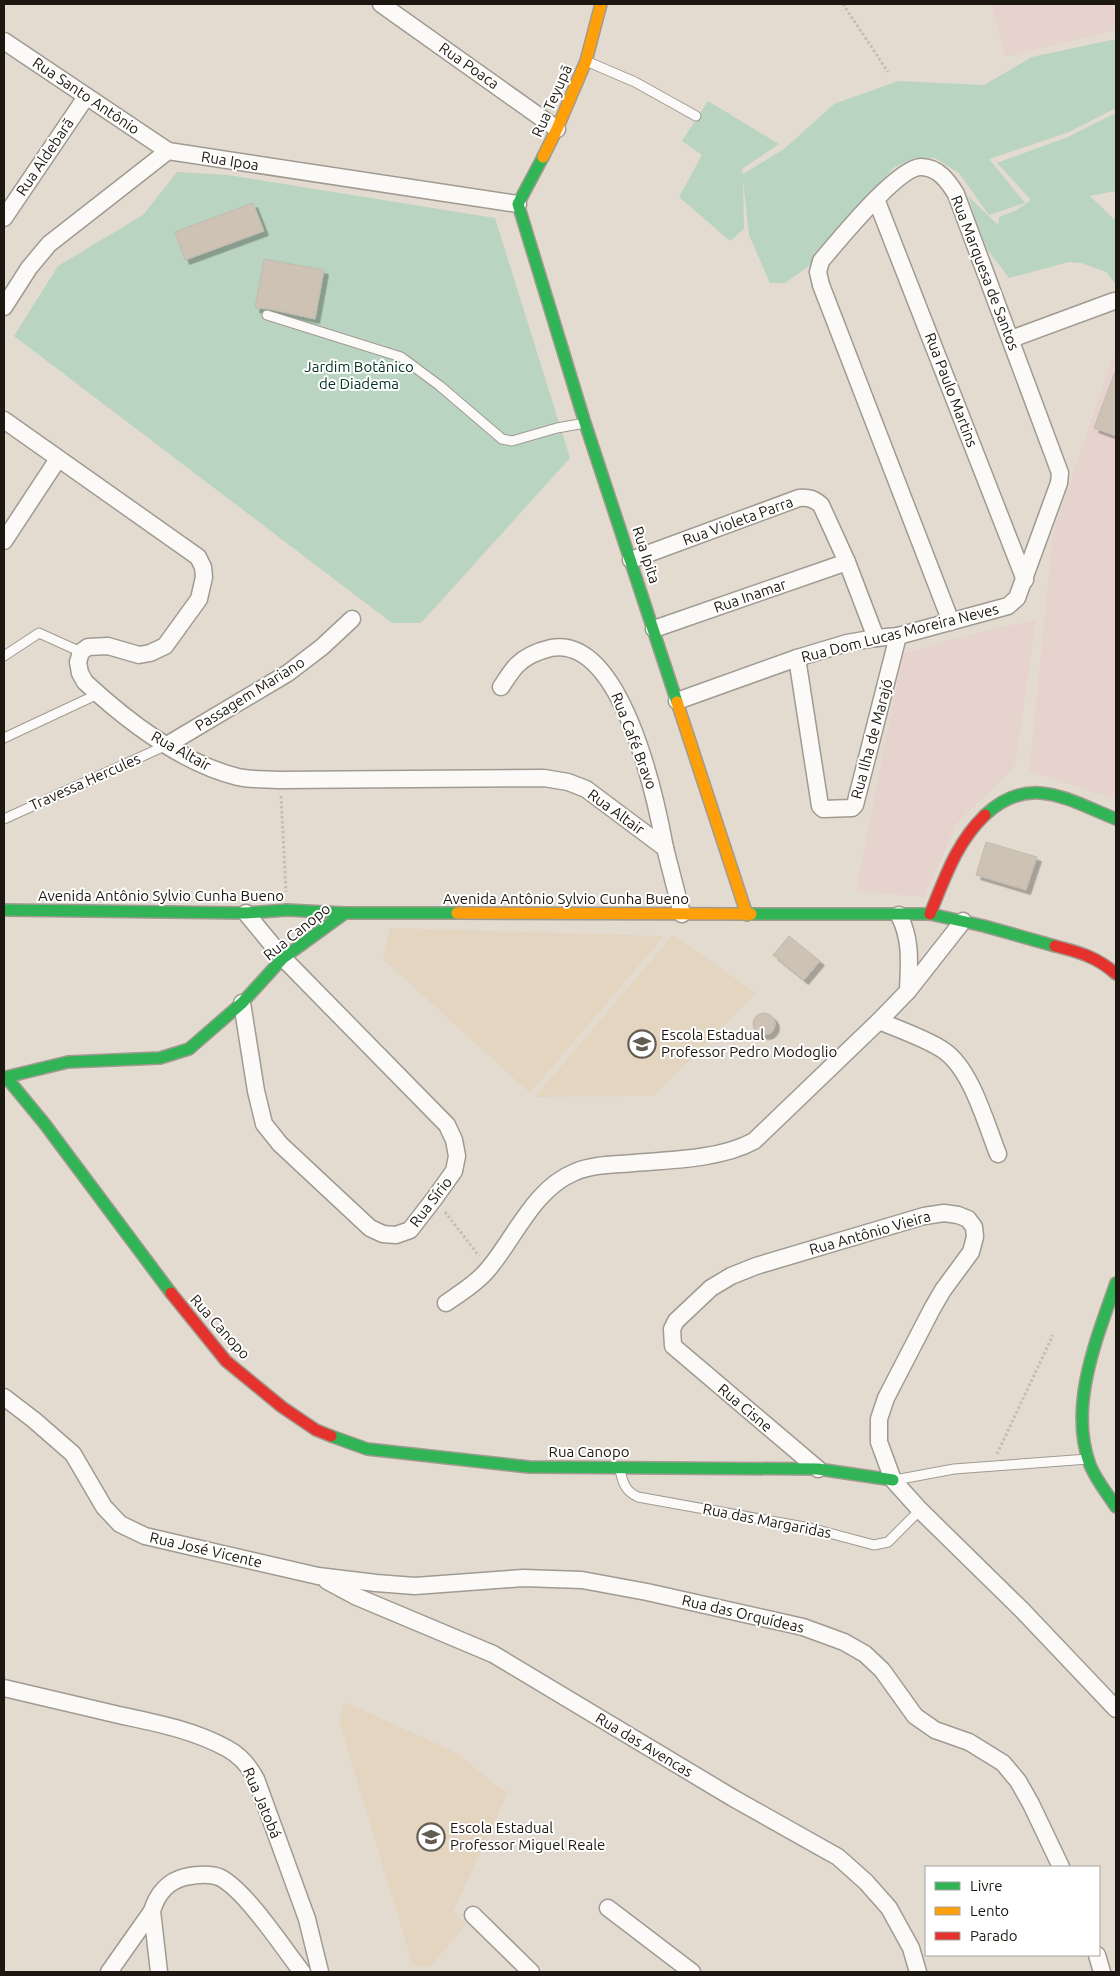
<svg xmlns="http://www.w3.org/2000/svg" width="1120" height="1976" font-family="Ubuntu,sans-serif">
<style>
.built{fill:#e4d5c1}
.industrial{fill:#e6d3ce}
.green{fill:#b9d4c0}
.building{fill:#cdc2b4;stroke:#c0bab1;filter:url(#shadow)}
.lines{fill:none;stroke-linecap:round;stroke-linejoin:round}
.lane-casing{stroke:#a09a91;stroke-width:11}
.street-casing{stroke:#a09a91;stroke-width:19}
.fast-casing{stroke:#a09a91;stroke-width:14}
.slow-casing{stroke:#a09a91;stroke-width:14}
.jam-casing{stroke:#a09a91;stroke-width:14}
.path{stroke:#c1beb9;stroke-width:3;stroke-dasharray:2.5 2.5;stroke-linecap:butt}
.lane{stroke:#fbfaf8;stroke-width:9}
.street{stroke:#fbfaf8;stroke-width:16}
.fast{stroke:#30b455;stroke-width:11}
.slow{stroke:#ff9f0a;stroke-width:11}
.jam{stroke:#e5322d;stroke-width:11}
.labels{text-anchor:middle;stroke-width:4;stroke-linejoin:round;paint-order:stroke}
.street-label{font-size:15px;fill:#1c1710;stroke:#fff}
.park-label{font-size:15px;fill:#003221;stroke:#fff}
.poi-label{font-size:15px;fill:#1c1710;stroke:#fff;text-anchor:start}
</style>
<defs>
<filter id="shadow"><feDropShadow dx="4.5" dy="4.5" stdDeviation="0" flood-color="#0004"/></filter>
</defs>
<rect width="100%" height="100%" fill="#e3dbcf"/>
<!-- built -->
<g class="built">
<polygon points="390,928 664,936 530,1093 383,959"/>
<polygon points="673,935 756,993 654,1096 535,1097"/>
<polygon points="345,1702 459,1754 495,1785 508,1792 453,1912 466,1924 430,1967 413,1966 339,1721"/>
</g>
<!-- industrial -->
<g class="industrial">
<polygon points="991,4 1116,4 1116,30 1005,57"/>
<polygon points="1116,346 1116,799 1029,771 1053,534"/>
<polygon points="1036,620 1015,766 957,823 924,897 856,891 903,653 992,629"/>
</g>
<!-- green -->
<g class="green">
<polygon points="1116,39 1116,108 1069,132 989,159 1025,203 989,215 959,173 935,158 914,158 893,168 870,198 817,252 809,266 785,283 770,283 749,235 743,181 744,229 730,241 679,197 702,155 682,141 708,101 779,144 742,169 743,174 784,149 834,104 898,81 984,85 1032,57"/>
<polygon points="1116,113 1116,191 1090,196 1116,221 1116,285 1106,272 1081,263 1069,262 1009,278 987,249 977,223 968,196 998,225 999,217 1017,210 1031,200 997,163 1068,137"/>
<polygon points="177,172 228,175 495,218 570,458 421,623 392,623 14,336 58,266 143,215"/>
</g>
<!-- building -->
<g class="building">
<polygon points="253,203 264,231 185,260 175,232"/>
<polygon points="264,259 324,270 315,319 269,309 255,308"/>
<polygon points="1115,372 1116,373 1116,436 1094,428"/>
<polygon points="986,842 1037,857 1026,890 976,875"/>
<polygon points="789,936 820,961 804,980 773,955"/>
<circle cx="764" cy="1024" r="11"/>
</g>
<g class="lines">
<!-- lane casing -->
<g class="lane-casing">
<g id="lane">
<polyline points="586,61 635,82 696,116"/>
<polyline points="267,315 401,357 440,386 502,439 512,441 557,428 585,423"/>
<polyline points="4,656 39,633 81,652"/>
<polyline points="4,738 98,694"/>
<polyline points="4,819 167,745"/>
<path d="M620,1470C623,1483 625,1491 638,1497L810,1528L874,1545L888,1542L920,1510"/>
<polyline points="895,1480 954,1469 1088,1459"/>
</g>
</g>
<!-- street casing -->
<g class="street-casing">
<g id="street">
<polyline points="381,4 557,129"/>
<polyline points="4,41 168,151"/>
<polyline points="876,199 1025,580"/>
<polyline points="4,218 86,97"/>
<polyline points="4,307 29,268 49,244 168,151 518,204"/>
<polyline points="1011,339 1114,301"/>
<path d="M4,420L198,557L203,567L204,577L199,599L165,646L150,653L139,655L108,646L88,647L81,652L78,662L80,673L85,682C127,721 181,763 238,777C251,780 266,779 280,780L544,778L568,782L586,789L665,848L682,914"/>
<polyline points="4,541 58,459"/>
<path d="M631,560L799,498C809,497 814,499 821,505L847,562L876,638"/>
<polyline points="654,629 847,562"/>
<polyline points="797,658 820,806 823,809 852,808 855,805 898,636"/>
<path d="M501,687C506,680 511,671 517,665C526,656 538,651 551,648C622,635 656,799 665,848"/>
<path d="M677,701L797,658L847,643L876,638L898,636L1008,606L1017,598L1059,483L1060,473L956,194C948,181 938,167 921,167C898,167 838,241 821,261L818,272L821,285L951,622"/>
<polyline points="167,745 288,673 322,647 352,619"/>
<path d="M899,915C912,941 909,963 908,991"/>
<polyline points="242,1003 256,1091 264,1124 280,1144 370,1228 383,1234 396,1235 410,1230 434,1199 454,1171 457,1156 454,1140 447,1125 283,958 246,913"/>
<path d="M879,1021C898,1029 927,1039 943,1050C971,1068 986,1124 998,1154"/>
<path d="M446,1303C462,1292 478,1282 490,1267C516,1235 535,1188 575,1172C589,1166 605,1165 620,1164C662,1160 717,1161 754,1141L879,1021L908,991L963,921"/>
<polyline points="4,1397 34,1420 73,1454 104,1507 120,1524 145,1536 318,1576 376,1583 415,1586 523,1578 582,1580 647,1592 803,1627 844,1642 865,1654 882,1670 915,1716 935,1730 969,1742 1003,1763 1018,1781 1031,1804 1061,1867"/>
<polyline points="818,1469 673,1346 672,1329 676,1321 711,1288 731,1276 756,1266 924,1216 944,1213 958,1215 968,1219 974,1227 975,1237 971,1252 943,1290 932,1309 886,1398 879,1419 879,1442 893,1480 920,1510 1022,1610 1116,1709"/>
<polyline points="327,1581 355,1596 493,1654 733,1798 838,1857 866,1882 889,1908 911,1948 918,1972"/>
<path d="M4,1688C42,1697 81,1706 119,1715C156,1723 194,1730 228,1749C241,1756 249,1766 256,1779L307,1919L320,1972"/>
<polyline points="608,1908 692,1972"/>
<polyline points="473,1915 531,1972"/>
<polyline points="1097,1955 1102,1972"/>
<polyline points="109,1972 152,1911"/>
<path d="M159,1972L152,1911C157,1894 168,1881 185,1877C195,1875 209,1873 219,1877C245,1889 283,1948 302,1972"/>
</g>
</g>
<!-- fast casing -->
<g class="fast-casing">
<g id="fast">
<polyline points="543,157 518,204 585,423 677,702"/>
<path d="M985,815C1030,773 1068,800 1116,819"/>
<polyline points="4,910 246,913 287,910 345,913 457,913"/>
<polyline points="751,914 930,914 984,926 1055,946"/>
<path d="M1116,1283C1097,1338 1068,1406 1090,1465C1096,1480 1107,1493 1116,1507"/>
<polyline points="171,1293 44,1123 6,1077 68,1062 160,1058 189,1049 242,1003 283,958 345,913"/>
<polyline points="331,1436 367,1449 529,1467 818,1469 893,1480"/>
</g>
</g>
<!-- slow casing -->
<g class="slow-casing">
<g id="slow">
<polyline points="543,157 557,129 586,61 601,4"/>
<polyline points="677,702 747,915"/>
<polyline points="457,913 751,914"/>
</g>
</g>
<!-- jam casing -->
<g class="jam-casing">
<g id="jam">
<path d="M930,914C945,878 956,843 985,815"/>
<path d="M1055,946C1079,952 1097,957 1116,974"/>
<polyline points="171,1293 226,1361 282,1407 316,1430 331,1436"/>
</g>
</g>
<!-- path -->
<g class="path">
<polyline points="843,4 888,72"/>
<polyline points="281,796 286,892"/>
<polyline points="445,1212 479,1256"/>
<polyline points="997,1454 1053,1335"/>
</g>
<!-- lane -->
<use href="#lane" class="lane"/>
<!-- street -->
<use href="#street" class="street"/>
<!-- fast -->
<use href="#fast" class="fast"/>
<!-- slow -->
<use href="#slow" class="slow"/>
<!-- jam -->
<use href="#jam" class="jam"/>
</g>
<!-- icons -->
<defs>
<g id="school-ring" transform="scale(1.4375)"><circle r="9.5" fill="#fff" stroke="#625c53" stroke-width="1.5"/><path d="M0-5L7-2L0 1L-7-2ZM-4 1L0 2.5L4 1V4Q0 6-4 4Z" fill="#625c53"/></g>
</defs>
<g fill-rule="evenodd">
<use href="#school-ring" x="642" y="1044"/>
<use href="#school-ring" x="431" y="1837"/>
</g>
<g class="labels">
<!-- street labels -->
<g class="street-label">
<text transform="translate(469 66) rotate(35)" y="5">Rua Poaca</text>
<text transform="translate(86 96) rotate(34)" y="5">Rua Santo Antônio</text>
<text transform="translate(552 101) rotate(-66)" y="5">Rua Teyupã</text>
<text transform="translate(45 157) rotate(-56)" y="5">Rua Aldebarã</text>
<text transform="translate(230 161) rotate(9)" y="5">Rua Ipoa</text>
<text transform="translate(985 273) rotate(69)" y="5">Rua Marquesa de Santos</text>
<text transform="translate(951 390) rotate(69)" y="5">Rua Paulo Martins</text>
<text transform="translate(738 521) rotate(-20)" y="5">Rua Violeta Parra</text>
<text transform="translate(646 555) rotate(72)" y="5">Rua Ipita</text>
<text transform="translate(750 596) rotate(-19)" y="5">Rua Inamar</text>
<text transform="translate(900 633) rotate(-14)" y="5">Rua Dom Lucas Moreira Neves</text>
<text transform="translate(250 694) rotate(-32)" y="5">Passagem Mariano</text>
<text transform="translate(872 739) rotate(-75)" y="5">Rua Ilha de Marajó</text>
<text transform="translate(634 741) rotate(69)" y="5">Rua Café Bravo</text>
<text transform="translate(181 751) rotate(29)" y="5">Rua Altair</text>
<text transform="translate(85 782) rotate(-24)" y="5">Travessa Hercules</text>
<text transform="translate(616 812) rotate(36)" y="5">Rua Altair</text>
<text x="161" y="901">Avenida Antônio Sylvio Cunha Bueno</text>
<text x="566" y="904">Avenida Antônio Sylvio Cunha Bueno</text>
<text transform="translate(297 932) rotate(-39)" y="5">Rua Canopo</text>
<text transform="translate(431 1202) rotate(-52)" y="5">Rua Sírio</text>
<text transform="translate(870 1233) rotate(-16)" y="5">Rua Antônio Vieira</text>
<text transform="translate(220 1327) rotate(48)" y="5">Rua Canopo</text>
<text transform="translate(745 1408) rotate(40)" y="5">Rua Cisne</text>
<text x="589" y="1457">Rua Canopo</text>
<text transform="translate(767 1521) rotate(11)" y="5">Rua das Margaridas</text>
<text transform="translate(206 1550) rotate(13)" y="5">Rua José Vicente</text>
<text transform="translate(743 1614) rotate(13)" y="5">Rua das Orquídeas</text>
<text transform="translate(644 1745) rotate(31)" y="5">Rua das Avencas</text>
<text transform="translate(262 1803) rotate(67)" y="5">Rua Jatobá</text>
</g>
<!-- park labels -->
<g class="park-label">
<text x="359" y="372">Jardim Botânico<tspan x="359" dy="17">de Diadema</tspan></text>
</g>
<!-- poi labels -->
<g class="poi-label">
<text x="661" y="1040">Escola Estadual<tspan x="661" dy="17">Professor Pedro Modoglio</tspan></text>
<text x="450" y="1833">Escola Estadual<tspan x="450" dy="17">Professor Miguel Reale</tspan></text>
</g>
</g>
<!-- border -->
<rect width="1120" height="1976" fill="none" stroke="#1c1710" stroke-width="10"/>
<!-- legend -->
<rect x="925" y="1866" width="175" height="90" fill="#ffffff" stroke="#a4a29f"/>
<rect x="935" y="1882" width="25" height="8" fill="#30b455" stroke="#a4a29f"/>
<text x="970" y="1891" font-size="15" fill="#1c1710">Livre</text>
<rect x="935" y="1907" width="25" height="8" fill="#ff9f0a" stroke="#a4a29f"/>
<text x="970" y="1916" font-size="15" fill="#1c1710">Lento</text>
<rect x="935" y="1932" width="25" height="8" fill="#e5322d" stroke="#a4a29f"/>
<text x="970" y="1941" font-size="15" fill="#1c1710">Parado</text>
</svg>
